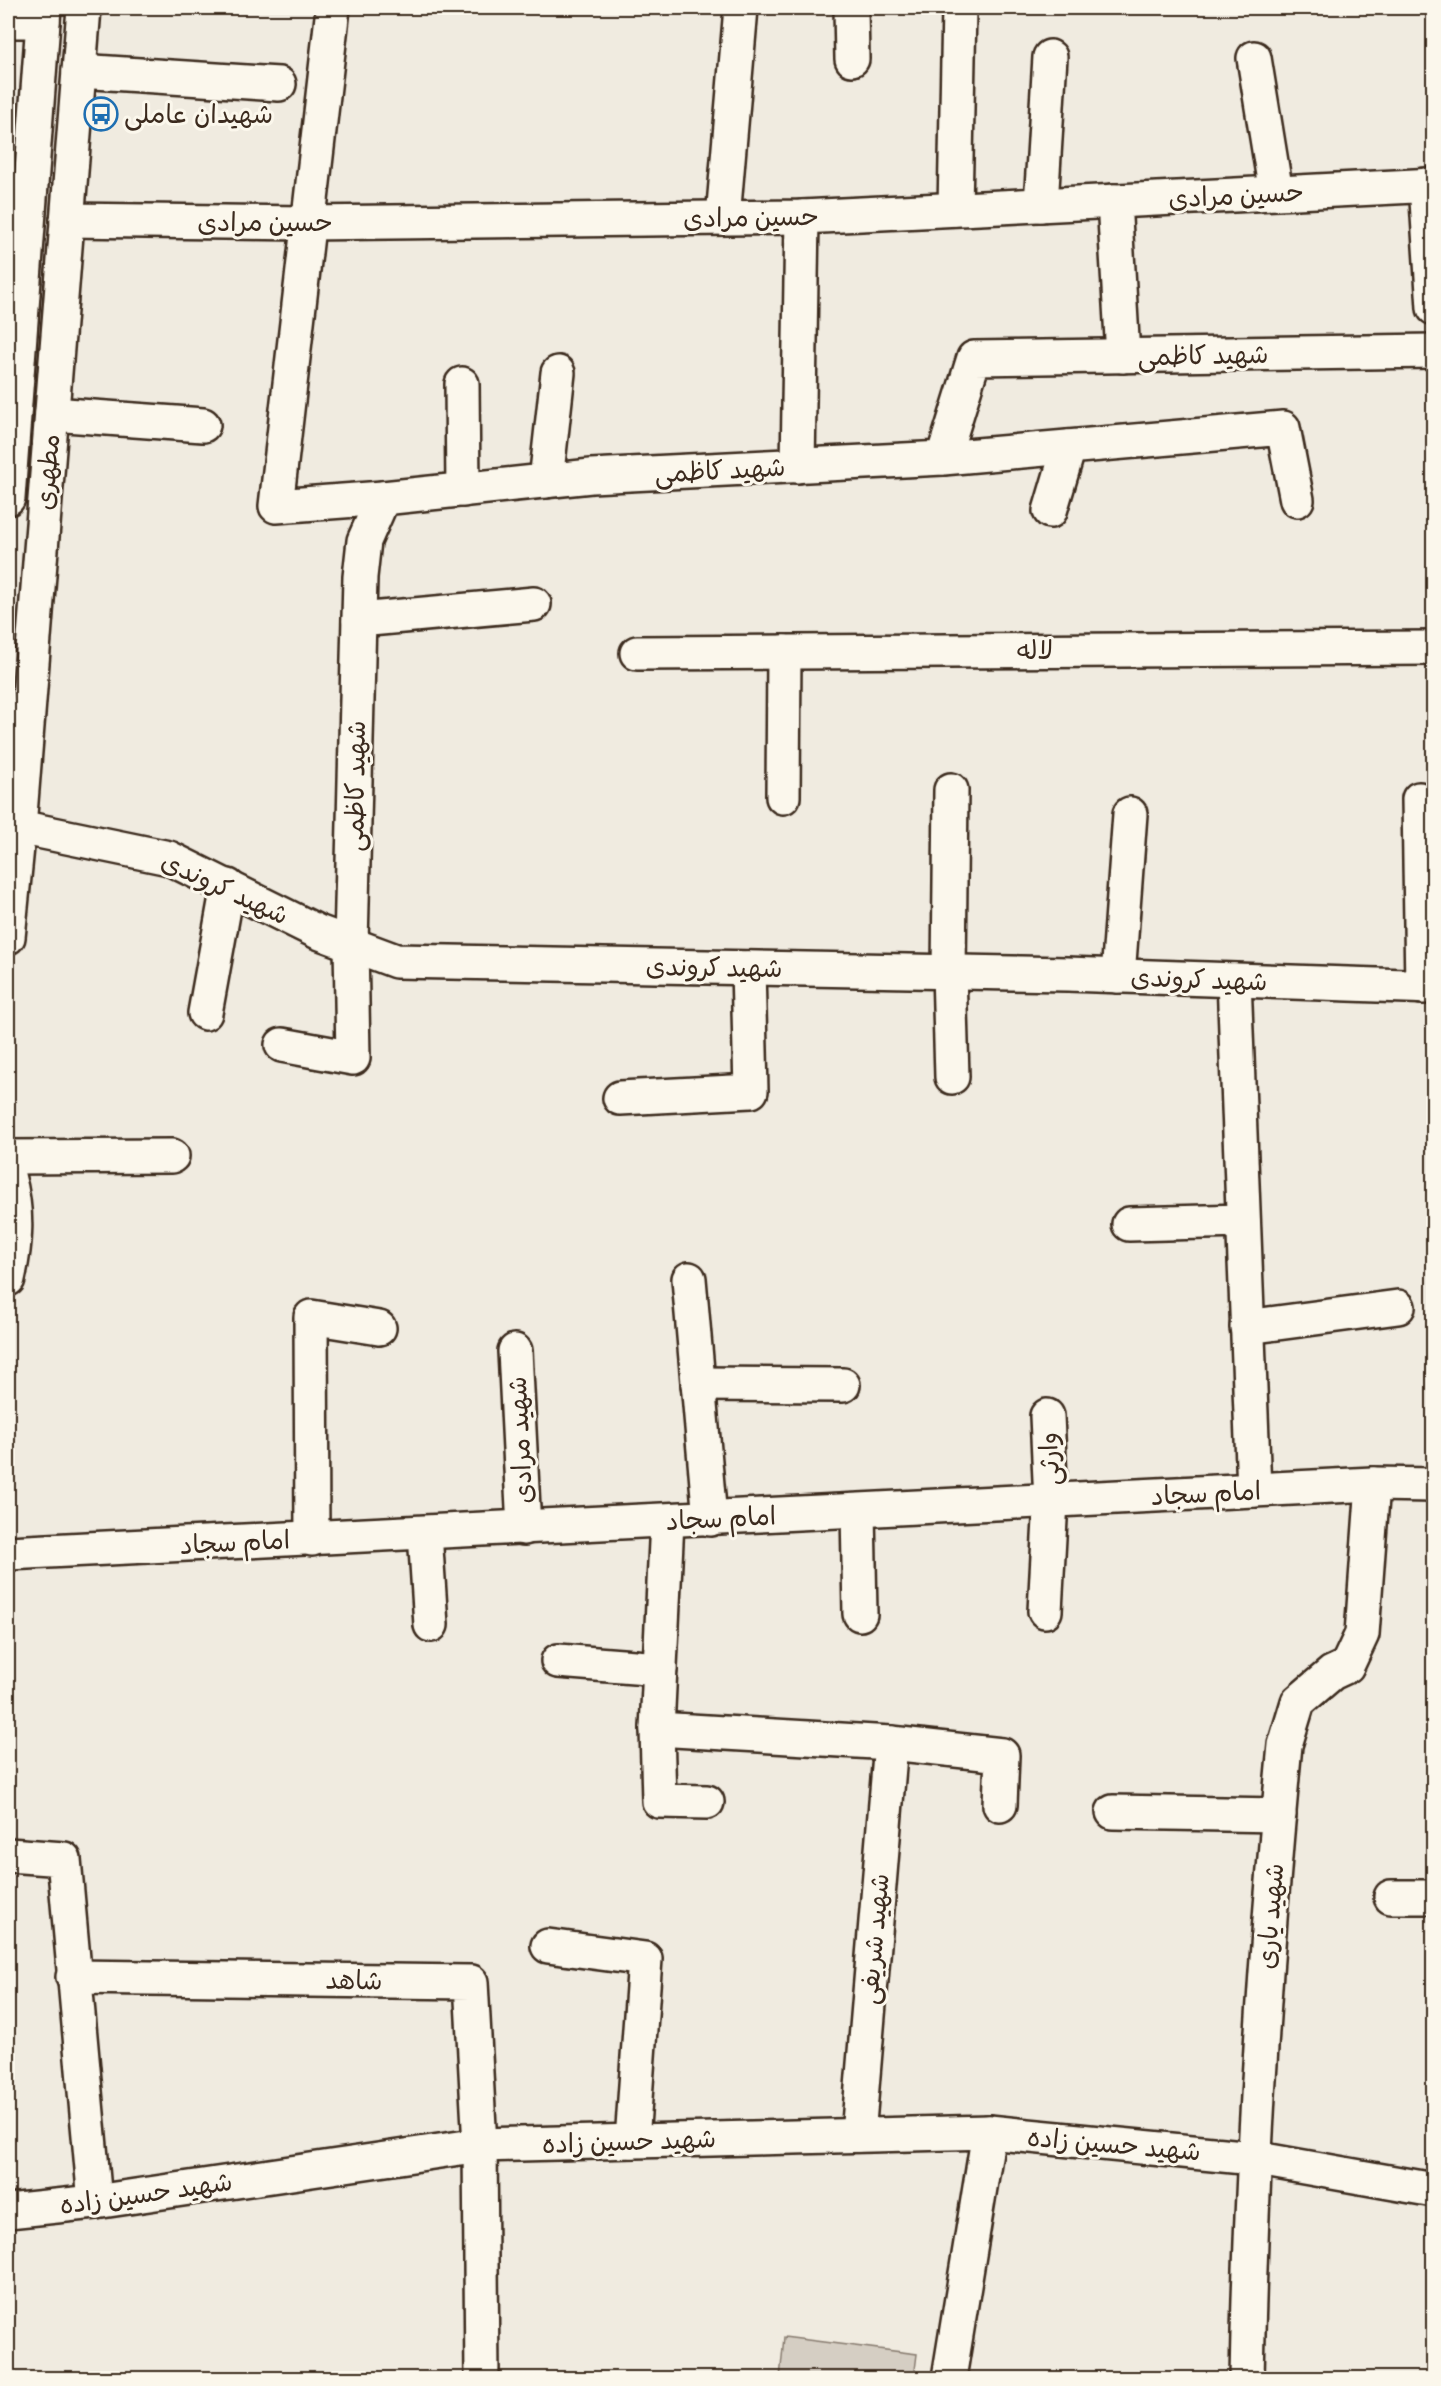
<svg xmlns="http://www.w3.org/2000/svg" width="1441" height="2386" font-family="Itim,'Playpen Sans Arabic',sans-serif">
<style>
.green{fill:#d5cec3;stroke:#887c70;stroke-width:1.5}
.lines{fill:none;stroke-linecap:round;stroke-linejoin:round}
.street-casing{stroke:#3b2a1e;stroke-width:38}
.secondary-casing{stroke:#3b2a1e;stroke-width:38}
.street{stroke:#fbf7ec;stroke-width:33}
.secondary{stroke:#fbf7ec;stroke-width:33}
.labels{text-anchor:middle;stroke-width:6;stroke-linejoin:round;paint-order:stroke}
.poi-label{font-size:26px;fill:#3b2a1e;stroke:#fbf7ec;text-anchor:start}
.street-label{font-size:26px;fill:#3b2a1e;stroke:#fbf7ec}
</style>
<rect width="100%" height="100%" fill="#f0ebe0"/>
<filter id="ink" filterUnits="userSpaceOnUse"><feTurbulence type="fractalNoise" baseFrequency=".0167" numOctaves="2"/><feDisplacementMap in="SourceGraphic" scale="12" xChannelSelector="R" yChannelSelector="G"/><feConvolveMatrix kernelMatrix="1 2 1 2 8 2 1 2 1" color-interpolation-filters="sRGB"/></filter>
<g filter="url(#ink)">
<!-- green -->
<polygon class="green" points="784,2337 917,2354 914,2378 780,2378"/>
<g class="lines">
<!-- street casing -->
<g class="street-casing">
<g id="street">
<polyline points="333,8 276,506 383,498"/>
<polyline points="851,8 852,59"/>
<polyline points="8,21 43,21"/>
<polyline points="1254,58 1276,193"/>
<polyline points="79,71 279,84"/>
<polyline points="1426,185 1434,308"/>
<polyline points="1114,201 1123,356"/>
<polyline points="1041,205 1050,57"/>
<polyline points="955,209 959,8"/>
<polyline points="723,218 741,8"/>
<polyline points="67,220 306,223 802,217 1434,185"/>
<polyline points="462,384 463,490"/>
<polyline points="52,414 203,425"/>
<polyline points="943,458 1283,428 1297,500"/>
<polyline points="798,466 802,217"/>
<polyline points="546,481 558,373"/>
<polyline points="1050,511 1069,447"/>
<polyline points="359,620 534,604"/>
<polyline points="637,653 1434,648"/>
<polyline points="951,790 949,972 952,1077"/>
<polyline points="783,797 784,652"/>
<polyline points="1419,799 1422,987"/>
<polyline points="19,827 169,858 318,932 396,961 1067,974 1434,987"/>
<polyline points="1118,976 1130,814"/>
<polyline points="1234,980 1254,1490"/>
<polyline points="205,1013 228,886"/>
<polyline points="282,1045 353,1058 351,944 360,577 364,541 383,498 591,476 943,458 974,358 1434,351"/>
<polyline points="620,1098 751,1091 748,968"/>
<polyline points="8,1157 172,1156"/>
<polyline points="1129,1224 1243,1221"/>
<polyline points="689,1279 710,1519"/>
<polyline points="1247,1327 1398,1307"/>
<polyline points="515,1351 524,1528"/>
<polyline points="698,1384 843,1385"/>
<polyline points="858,1511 860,1614"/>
<polyline points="667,1521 657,1729 659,1801 707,1802"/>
<polyline points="425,1533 431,1625"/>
<polyline points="312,1539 311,1317 379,1328"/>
<polyline points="1045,1611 1051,1501 1047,1416"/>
<polyline points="558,1661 660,1669"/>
<polyline points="657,1729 891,1743 1002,1755 1000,1805"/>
<polyline points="1113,1812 1279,1815"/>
<polyline points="8,1855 64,1859 95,2202"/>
<polyline points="1391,1897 1434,1897"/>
<polyline points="548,1946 645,1959 632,2141"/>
<polyline points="73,1977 471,1982 480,2145 482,2378"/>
<polyline points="858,2135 891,1743"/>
<polyline points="8,2211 95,2202 480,2145 989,2132 1253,2158 1434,2190"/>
<polyline points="949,2378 989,2132"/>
<path d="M1247,2378C1251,2167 1265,1956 1285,1745L1298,1702L1332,1673L1347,1666L1362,1634L1373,1484"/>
</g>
</g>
<!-- secondary casing -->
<g class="secondary-casing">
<g id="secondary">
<polyline points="8,498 44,8"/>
<polyline points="8,937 19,827 84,8"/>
<path d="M8,1176C18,1212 16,1243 8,1279"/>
<polyline points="8,1553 1373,1484 1434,1485"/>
</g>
</g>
<!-- street -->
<use href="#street" class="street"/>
<!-- secondary -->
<use href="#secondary" class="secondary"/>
</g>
</g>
<!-- icons -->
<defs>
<g id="bus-ring" transform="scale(1.725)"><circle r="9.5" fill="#fbf7ec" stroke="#1f6fb2" stroke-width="1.5"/><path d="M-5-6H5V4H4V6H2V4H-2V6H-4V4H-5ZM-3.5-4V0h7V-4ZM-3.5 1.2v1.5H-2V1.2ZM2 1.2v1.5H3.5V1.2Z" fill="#1f6fb2"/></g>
</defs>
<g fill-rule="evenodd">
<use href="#bus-ring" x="101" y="114"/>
</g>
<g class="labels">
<!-- poi labels -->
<g class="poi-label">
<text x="124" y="123">شهیدان عاملی</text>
</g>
<!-- street labels -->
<g class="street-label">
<text transform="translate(1236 195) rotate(-3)" y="9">حسین مرادی</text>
<text transform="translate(751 217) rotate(-1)" y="9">حسین مرادی</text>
<text x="265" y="231">حسین مرادی</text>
<text transform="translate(1203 355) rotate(-1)" y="9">شهید کاظمی</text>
<text transform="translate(720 470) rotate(-3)" y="9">شهید کاظمی</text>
<text transform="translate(47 472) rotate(-85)" y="9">مطهری</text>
<text x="1035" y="659">لاله</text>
<text transform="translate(355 786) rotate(-89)" y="9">شهید کاظمی</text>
<text transform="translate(225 888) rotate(25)" y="9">شهید کروندی</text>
<text transform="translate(714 967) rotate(1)" y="9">شهید کروندی</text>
<text transform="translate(1199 979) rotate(2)" y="9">شهید کروندی</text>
<text transform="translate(520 1440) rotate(-93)" y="9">شهید مرادی</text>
<text transform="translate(1049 1459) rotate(-93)" y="9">وارثی</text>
<text transform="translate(1206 1493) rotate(-3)" y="9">امام سجاد</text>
<text transform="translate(721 1518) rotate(-3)" y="9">امام سجاد</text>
<text transform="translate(235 1542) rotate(-3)" y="9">امام سجاد</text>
<text transform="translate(1270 1916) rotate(-85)" y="9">شهید یاری</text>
<text transform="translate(874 1939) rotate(-85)" y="9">شهید شریفی</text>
<text transform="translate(354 1980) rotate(1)" y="9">شاهد</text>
<text transform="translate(629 2141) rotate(-2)" y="9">شهید حسین زاده</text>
<text transform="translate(1114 2144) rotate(5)" y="9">شهید حسین زاده</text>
<text transform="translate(146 2193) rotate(-8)" y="9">شهید حسین زاده</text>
</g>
</g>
<!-- margin -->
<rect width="1441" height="2386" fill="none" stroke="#fbf7ec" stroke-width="30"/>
<rect x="15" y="15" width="1411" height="2356" fill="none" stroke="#3b2a1e" stroke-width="2" filter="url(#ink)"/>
</svg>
